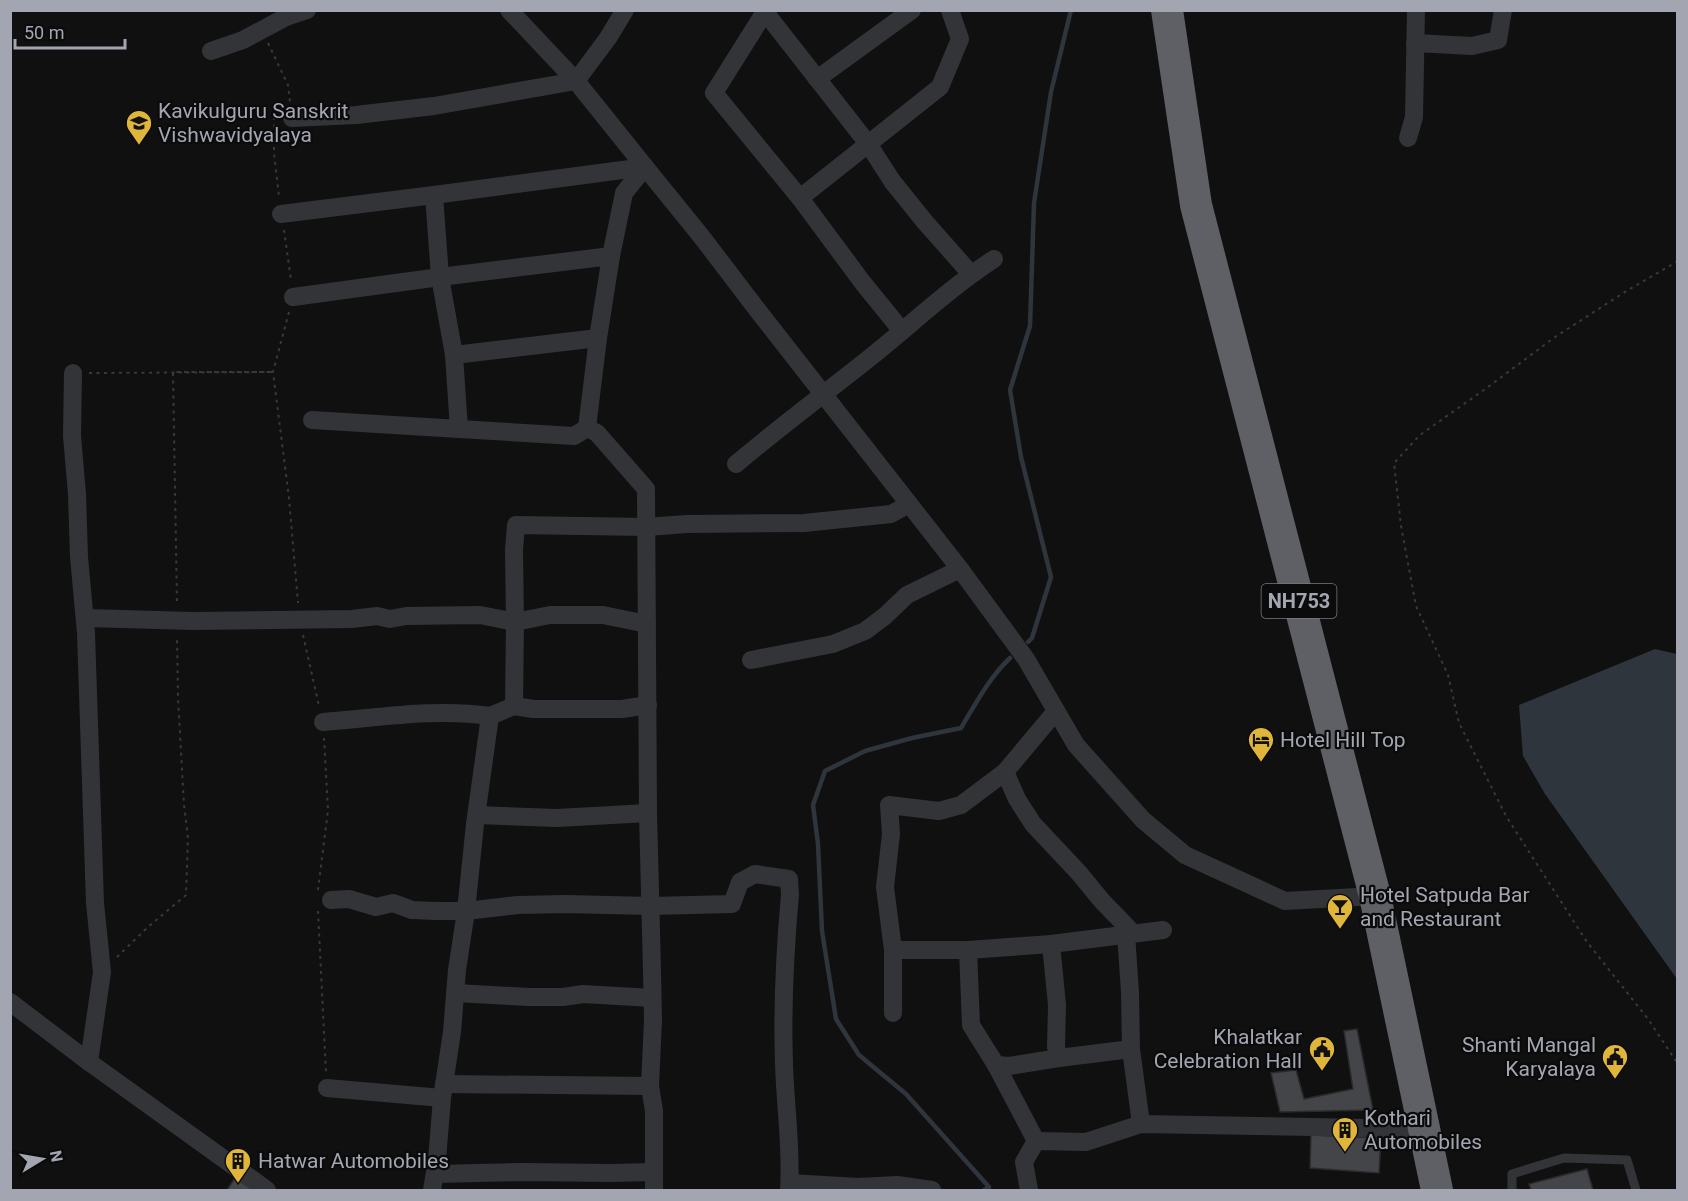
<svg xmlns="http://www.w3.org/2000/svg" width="1688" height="1201" font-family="Roboto,sans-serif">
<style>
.water{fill:#2f353c}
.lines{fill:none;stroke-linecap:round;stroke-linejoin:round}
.stream{stroke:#2f353c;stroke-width:4.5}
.building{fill:#444549;stroke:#2b2a2d;stroke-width:1.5}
.path{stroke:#38393d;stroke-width:2;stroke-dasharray:3 4.5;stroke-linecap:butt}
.lane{stroke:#333438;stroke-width:9}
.street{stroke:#333438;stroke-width:18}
.highway{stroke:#5e6066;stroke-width:32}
.labels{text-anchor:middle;stroke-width:4.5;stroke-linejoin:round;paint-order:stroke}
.shield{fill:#0b0b0c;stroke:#757880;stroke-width:1.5}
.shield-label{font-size:20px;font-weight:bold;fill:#a3a6b1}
.poi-label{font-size:21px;fill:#a3a6b1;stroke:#0b0b0c;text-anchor:start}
</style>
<rect width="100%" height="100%" fill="#101011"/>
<!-- water -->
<polygon class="water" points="1655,649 1677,654 1677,979 1545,794 1523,756 1519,705"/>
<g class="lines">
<!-- stream -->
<g class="stream">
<polyline points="1028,642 1032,638 1051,577 1021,457 1010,390 1030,326 1034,203 1051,92 1071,10"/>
<path d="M984,1190L989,1187L906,1094L859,1055L836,1019L822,931L818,844L813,805L825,771L865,751L912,738L961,728C976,703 989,678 1010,658"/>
</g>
</g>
<!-- building -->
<g class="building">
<polygon points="1357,1029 1373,1110 1280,1112 1271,1073 1296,1070 1304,1099 1353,1089 1344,1031"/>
<polygon points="1311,1135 1381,1138 1379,1173 1310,1168"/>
<polygon points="1587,1169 1593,1190 1531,1190 1529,1184"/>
<polygon points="235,1178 254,1190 227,1190"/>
</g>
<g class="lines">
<!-- path -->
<g class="path">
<polyline points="268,43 288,85 290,102"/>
<polyline points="275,118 274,118 274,153 279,197"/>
<polyline points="284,230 291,280"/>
<polyline points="1678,261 1628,290 1555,337 1488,387 1420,435 1394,463 1401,526 1416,606 1448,675 1459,723 1506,816 1587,942 1648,1019 1678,1064"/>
<polyline points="289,312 273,372 289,498 298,603"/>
<polyline points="89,373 273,372 173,372 177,605"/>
<polyline points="303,635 319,706"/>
<polyline points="318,890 328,810 324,738"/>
<polyline points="318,911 326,1073"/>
<polyline points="117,957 148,927 186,895 188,838 184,805 178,698 177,638"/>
</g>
<!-- lane -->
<polyline class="lane" points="1512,1190 1512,1174 1564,1158 1627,1160 1636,1190"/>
<!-- street -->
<g class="street">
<polyline points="509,10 576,81 645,167"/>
<polyline points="766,10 714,93 800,198 863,283 902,331"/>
<polyline points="765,12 869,145 892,181 925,222 971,274"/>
<polyline points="1415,43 1472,46 1498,40 1503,10"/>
<polyline points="211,51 243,40 286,17 307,10"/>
<polyline points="817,79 912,10"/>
<polyline points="292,118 356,115 434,106 576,81 608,38 625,10"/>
<polyline points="1408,138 1414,117 1416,10"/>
<polyline points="800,198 940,87 960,39 950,10"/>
<polyline points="281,214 434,195"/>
<polyline points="293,297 440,277 434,195 645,167"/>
<polyline points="454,355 598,338"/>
<polyline points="73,373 72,436 77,494 79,557 86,633 95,903 102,972 89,1062"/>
<polyline points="312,420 459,429"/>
<polyline points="587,428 574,436 459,429 454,355 440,277 611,256"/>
<path d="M736,464C781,426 827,392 872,356C913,323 951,287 994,259"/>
<polyline points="85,618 193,621 352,619 377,616 390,619 406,616 480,615 515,622 514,550 516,525 646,527 687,524 804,523 891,514 909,504"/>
<polyline points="751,660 833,644 865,631 885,616 907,595 960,569"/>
<polyline points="514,706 533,709 622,709 648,705"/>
<path d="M323,722C378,718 435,708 490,716"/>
<polyline points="1005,772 1017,799 1033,824 1079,873 1102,901 1133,933"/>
<polyline points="477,815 557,818 648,813"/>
<path d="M331,900L349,899L376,907L393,903L412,910L436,911H466L518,905L565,904L651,906L732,904L740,882L755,874L789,879L790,894C785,950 782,1006 784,1063C785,1105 792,1148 789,1190"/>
<polyline points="893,950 885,887 891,834 889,805 939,811 961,805 1005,772 1056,711"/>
<polyline points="455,993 529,997 563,997 583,994 652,998"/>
<polyline points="10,1002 89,1062 267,1190"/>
<polyline points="893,1013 893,950 968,950"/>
<polyline points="1131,1049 1141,1124"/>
<polyline points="1059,1058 1131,1049 1130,992 1126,934"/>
<polyline points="996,1065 1009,1066 1059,1058 1056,1047 1057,1005 1051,944"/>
<polyline points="444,1084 650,1086"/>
<polyline points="327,1088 442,1098"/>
<polyline points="1036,1141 996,1065 971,1025 968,950 1051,944 1163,930"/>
<polyline points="435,1174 522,1172 611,1173 654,1172"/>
<polyline points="790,1183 858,1187 897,1185 932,1190"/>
<polyline points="432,1190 437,1160 442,1098 452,1032 457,970 466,911 475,824 490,716 514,706 515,622 550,615 603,615 647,624"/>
<polyline points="654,1190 654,1111 650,1086 653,1020 652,971 648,813 646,489 597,433 587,428 598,338 611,256 624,193 645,167 701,236 759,312 960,569 1026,659 1076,745 1143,820 1185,855 1285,901 1375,896"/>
<polyline points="1029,1190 1024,1162 1036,1141 1086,1142 1141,1124 1424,1129"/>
</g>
<!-- highway -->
<polyline class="highway" points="1167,10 1196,205 1375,896 1437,1190"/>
</g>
<!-- icons -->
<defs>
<g id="university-pin" transform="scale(1.35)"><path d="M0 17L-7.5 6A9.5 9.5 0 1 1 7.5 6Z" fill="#dfb63a" stroke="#0b0b0c"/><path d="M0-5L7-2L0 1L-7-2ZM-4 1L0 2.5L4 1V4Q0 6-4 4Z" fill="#111"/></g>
<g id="hotel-pin" transform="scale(1.35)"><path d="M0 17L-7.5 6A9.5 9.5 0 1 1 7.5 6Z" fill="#dfb63a" stroke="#0b0b0c"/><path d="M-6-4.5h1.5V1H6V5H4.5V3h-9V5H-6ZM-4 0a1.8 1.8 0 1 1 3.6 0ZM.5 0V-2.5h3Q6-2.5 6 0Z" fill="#111"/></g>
<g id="bar-pin" transform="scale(1.35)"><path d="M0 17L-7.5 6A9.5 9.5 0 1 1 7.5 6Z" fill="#dfb63a" stroke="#0b0b0c"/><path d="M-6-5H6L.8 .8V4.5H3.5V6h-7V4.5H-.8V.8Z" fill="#111"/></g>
<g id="civic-pin" transform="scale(1.35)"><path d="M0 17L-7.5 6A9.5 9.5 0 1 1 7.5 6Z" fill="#dfb63a" stroke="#0b0b0c"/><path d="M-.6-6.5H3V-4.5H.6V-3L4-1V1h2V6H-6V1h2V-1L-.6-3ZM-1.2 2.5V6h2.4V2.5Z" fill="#111"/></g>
<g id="building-pin" transform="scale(1.35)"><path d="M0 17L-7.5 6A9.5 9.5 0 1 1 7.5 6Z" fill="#dfb63a" stroke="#0b0b0c"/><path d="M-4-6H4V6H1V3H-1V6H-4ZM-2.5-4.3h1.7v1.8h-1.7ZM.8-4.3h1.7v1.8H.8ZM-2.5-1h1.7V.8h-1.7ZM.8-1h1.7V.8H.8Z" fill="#111"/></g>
</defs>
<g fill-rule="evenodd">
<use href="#university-pin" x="139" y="123"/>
<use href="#hotel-pin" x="1261" y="740"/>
<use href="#bar-pin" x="1340" y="907"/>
<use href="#civic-pin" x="1322" y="1049"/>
<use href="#civic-pin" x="1615" y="1057"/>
<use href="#building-pin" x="1345" y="1130"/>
<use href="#building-pin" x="238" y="1161"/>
</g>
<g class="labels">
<!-- shield labels -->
<rect class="shield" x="1261.5" y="584" width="75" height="34" rx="4.5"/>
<g class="shield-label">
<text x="1299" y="608">NH753</text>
</g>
<!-- poi labels -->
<g class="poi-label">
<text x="158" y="118">Kavikulguru Sanskrit<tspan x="158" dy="24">Vishwavidyalaya</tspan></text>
<text x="1280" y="747">Hotel Hill Top</text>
<text x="1360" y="902">Hotel Satpuda Bar<tspan x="1360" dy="24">and Restaurant</tspan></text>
<text x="1302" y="1044" text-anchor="end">Khalatkar<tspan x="1302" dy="24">Celebration Hall</tspan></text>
<text x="1596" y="1052" text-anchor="end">Shanti Mangal<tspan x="1596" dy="24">Karyalaya</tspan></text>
<text x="1364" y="1125">Kothari<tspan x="1364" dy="24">Automobiles</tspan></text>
<text x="258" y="1168">Hatwar Automobiles</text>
</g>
</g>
<!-- border -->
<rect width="1688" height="1201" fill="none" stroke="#a3a6b1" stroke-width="24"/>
<!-- north arrow -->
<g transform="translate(42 1159) rotate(79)" stroke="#0b0b0c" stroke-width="4.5" paint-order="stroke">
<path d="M0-4.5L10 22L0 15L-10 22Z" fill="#a3a6b1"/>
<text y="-9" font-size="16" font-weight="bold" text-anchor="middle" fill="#a3a6b1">N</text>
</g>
<!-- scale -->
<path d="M15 39v9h110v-9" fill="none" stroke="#a3a6b1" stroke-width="3"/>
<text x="24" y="39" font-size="18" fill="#a3a6b1" stroke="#0b0b0c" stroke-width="4.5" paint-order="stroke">50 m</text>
</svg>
